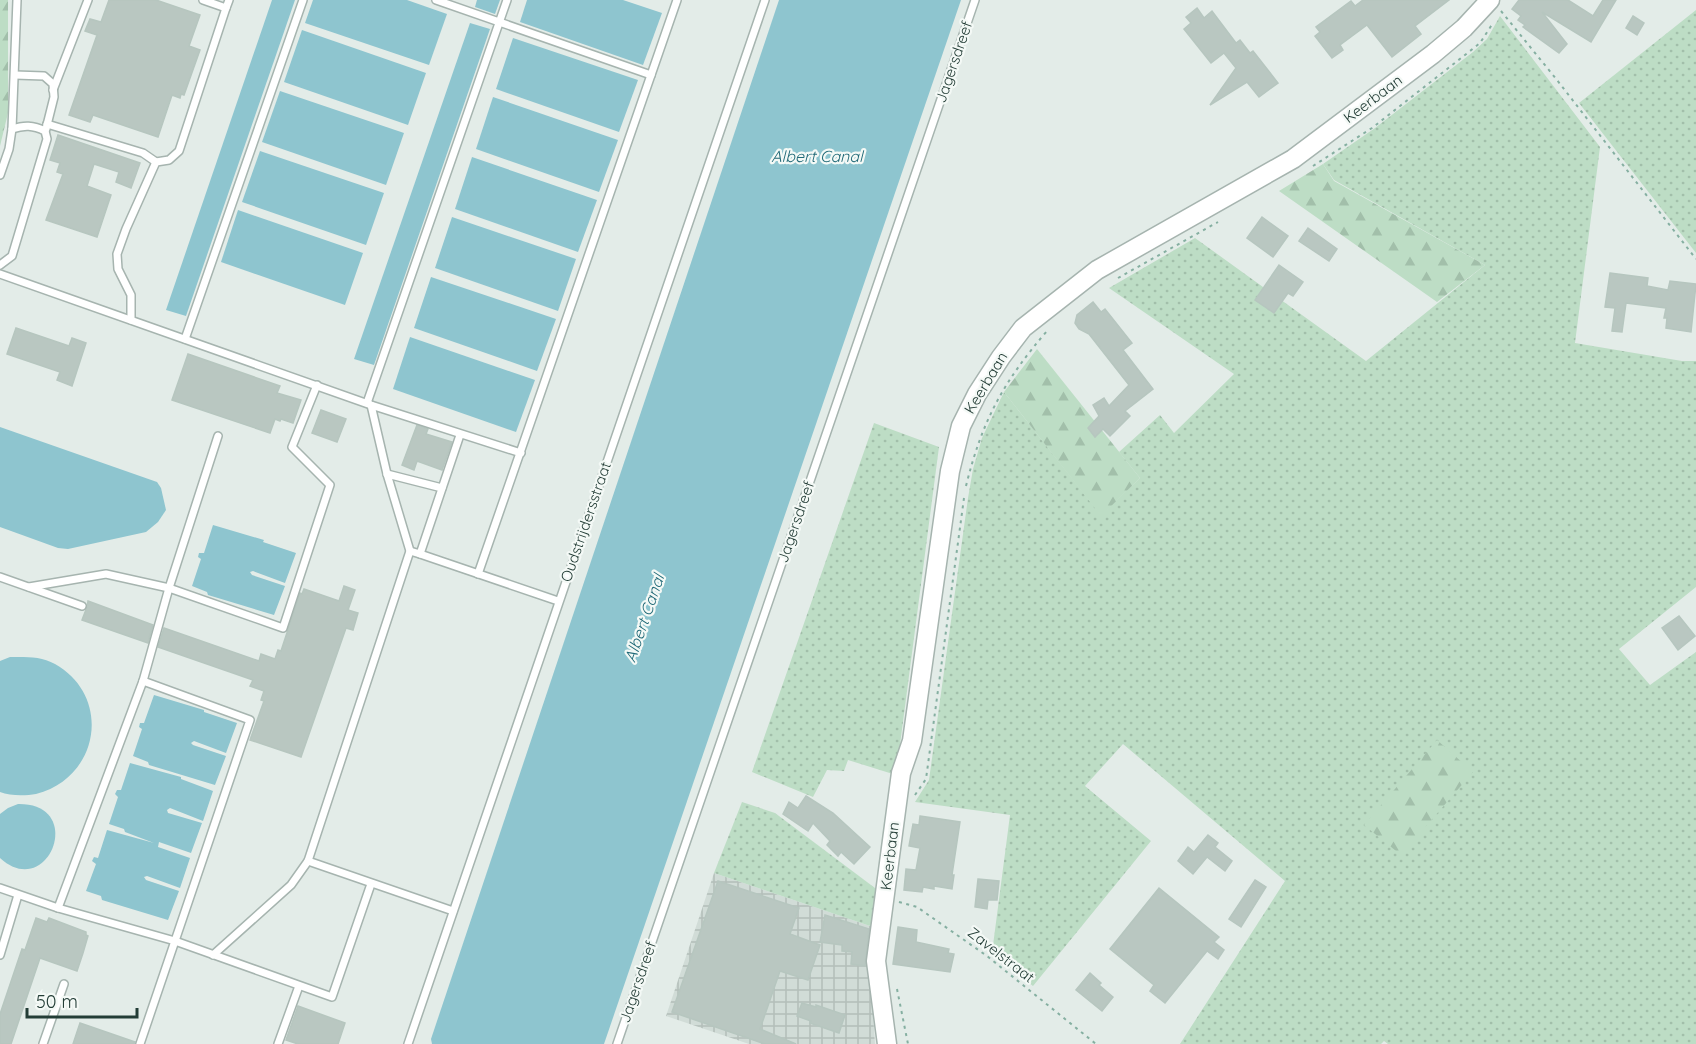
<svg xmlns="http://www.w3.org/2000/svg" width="1696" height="1044" font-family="Quicksand,sans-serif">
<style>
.industrial{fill:url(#industrial-grid)}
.grass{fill:url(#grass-dots)}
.forest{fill:url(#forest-firs)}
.water{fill:#8ec5cf}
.building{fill:#b9c7c1;stroke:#b6c6bf;stroke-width:1.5}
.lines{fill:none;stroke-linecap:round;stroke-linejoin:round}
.service-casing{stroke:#a6b4af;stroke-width:10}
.tertiary-casing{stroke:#a6b4af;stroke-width:21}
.path{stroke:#85afa1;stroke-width:2;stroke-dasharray:3 4.5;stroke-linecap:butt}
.service{stroke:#fff;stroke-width:7}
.tertiary{stroke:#fff;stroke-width:18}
.labels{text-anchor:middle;stroke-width:4.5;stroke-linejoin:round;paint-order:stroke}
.street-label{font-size:15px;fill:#233d36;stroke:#f4f9f6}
.water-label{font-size:16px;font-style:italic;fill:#206977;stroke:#f4f9f6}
</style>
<defs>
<pattern id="industrial-grid" width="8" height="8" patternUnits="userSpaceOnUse" patternTransform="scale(1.5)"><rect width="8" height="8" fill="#d1dcd7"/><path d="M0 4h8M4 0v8" fill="none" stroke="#b3beb9"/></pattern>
<pattern id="grass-dots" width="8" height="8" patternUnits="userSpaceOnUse" patternTransform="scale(1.5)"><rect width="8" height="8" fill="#bdddc5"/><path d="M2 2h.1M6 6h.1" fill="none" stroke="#a2bfaa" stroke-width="1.8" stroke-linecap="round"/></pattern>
<pattern id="forest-firs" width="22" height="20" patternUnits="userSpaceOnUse" patternTransform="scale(1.5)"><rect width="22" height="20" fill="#bdddc5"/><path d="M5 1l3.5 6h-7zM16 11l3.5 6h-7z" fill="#a2bfaa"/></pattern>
</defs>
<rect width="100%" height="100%" fill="#e3ece8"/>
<!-- industrial -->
<polygon class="industrial" points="714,873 873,927 871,980 875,1044 749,1044 666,1016"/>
<!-- grass -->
<g class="grass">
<polygon points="1696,10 1696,253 1579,103"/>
<polygon points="1500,16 1600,147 1575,343 1682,361 1696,361 1696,587 1619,649 1650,685 1696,652 1696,1044 1388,1044 1384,1041 1381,1044 1180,1044 1285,881 1123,744 1085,786 1151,841 1033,986 992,953 1010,815 915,802 929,780 968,498 973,469 982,438 1004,392 1101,515 1140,478 1119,452 1160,415 1174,433 1234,374 1109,288 1195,238 1366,361 1485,265 1334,180 1323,164 1375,128 1473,52 1487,39"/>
<polygon points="874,423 939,447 896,775 848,760 844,771 827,770 813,797 752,772"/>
<polygon points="742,802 775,813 879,891 873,927 714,873"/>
</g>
<!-- forest -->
<g class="forest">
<polygon points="0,0 8,0 8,113 0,146"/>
<polygon points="1323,164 1334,181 1485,265 1437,302 1279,191"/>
<polygon points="1037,349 1140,478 1101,516 1004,392"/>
<polygon points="1437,740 1473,772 1401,855 1364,825"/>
</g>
<!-- water -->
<g class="water">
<polygon points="272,0 295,0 186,316 166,310"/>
<polygon points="313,0 407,0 447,14 429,65 305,23"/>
<polygon points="477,0 500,0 495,14 475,7"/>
<polygon points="527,0 623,0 662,13 643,65 520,22"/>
<polygon points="779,0 961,0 604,1044 432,1044 431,1039"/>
<polygon points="470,23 490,29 374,365 354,359"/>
<polygon points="302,30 426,73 408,125 284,82"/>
<polygon points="513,38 638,80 619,132 496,89"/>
<polygon points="280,91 404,133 386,185 262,142"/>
<polygon points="493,97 618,140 599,192 476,149"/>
<polygon points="260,151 384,193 366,245 242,202"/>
<polygon points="472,157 597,200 578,252 455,209"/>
<polygon points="238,210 363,253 345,305 221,262"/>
<polygon points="452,217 576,259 558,311 435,268"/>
<polygon points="431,277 556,319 537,371 414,328"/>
<polygon points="410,337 535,380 516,432 393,389"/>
<polygon points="0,427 157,482 161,488 166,510 158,522 146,532 68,549 58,548 0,527"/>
<polygon points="213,525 264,540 263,542 296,553 285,583 253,571 250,572 252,575 285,586 274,615 208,595 207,592 192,586 201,559 198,557 199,553 204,553"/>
<path d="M10,657C25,657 41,656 55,664C113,697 99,778 36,794C25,796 10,796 0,792V661Z"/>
<polygon points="154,695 204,710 204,712 237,723 226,753 194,741 191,743 193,745 226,756 215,785 149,765 148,762 133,756 142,729 139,727 140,723 144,723"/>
<polygon points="130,763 181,777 181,779 213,791 203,821 170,808 167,810 168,813 202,823 191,853 159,842 158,847 190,858 180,888 147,876 144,877 146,880 179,891 168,920 102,900 101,896 86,891 96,864 92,861 94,857 98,858 107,830 154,843 125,832 124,829 109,824 118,797 115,794 117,790 121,790"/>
<path d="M18,804C87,803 48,902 0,858V814L8,808Z"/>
</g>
<!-- building -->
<g class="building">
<polygon points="109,0 156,0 200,15 189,46 200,50 184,95 181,94 180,98 172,95 158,137 93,115 90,122 69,115 97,35 85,31 90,19 101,22"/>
<polygon points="1363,0 1449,0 1415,26 1421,34 1392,57 1367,25 1340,45 1343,50 1332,58 1315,36 1320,32 1316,27 1351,1 1355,6"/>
<polygon points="1519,0 1568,0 1593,16 1603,0 1616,0 1591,42 1542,12 1567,44 1559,53 1523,27 1525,25 1518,20 1521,16 1512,9"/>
<polygon points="1197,8 1204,18 1212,11 1236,43 1240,40 1250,53 1253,51 1278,83 1259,97 1247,82 1210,105 1236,68 1224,53 1211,63 1184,29 1191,23 1186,17"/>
<polygon points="1633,16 1644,23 1637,35 1626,28"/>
<polygon points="58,135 140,163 131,188 116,182 119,172 94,164 87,186 111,195 97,237 46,220 63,174 57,172 60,163 50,160"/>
<polygon points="1262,217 1288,236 1273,257 1247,238"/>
<polygon points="1308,228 1337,249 1329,261 1299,241"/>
<polygon points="1279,265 1303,282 1293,296 1288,293 1274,313 1255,300"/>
<polygon points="1610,273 1648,278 1647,286 1668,290 1670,281 1696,284 1691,332 1666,328 1667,318 1664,318 1666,308 1626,303 1622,332 1612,331 1615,308 1605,307"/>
<polygon points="1093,302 1101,312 1105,309 1132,343 1123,350 1153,389 1125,411 1130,416 1110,436 1103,429 1095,437 1088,428 1099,416 1093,405 1104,398 1109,406 1129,385 1089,334 1079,329 1075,323 1077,315"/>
<polygon points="16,328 69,346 72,338 86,343 72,386 57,380 60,372 7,354"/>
<polygon points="188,354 280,386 277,393 301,400 293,423 281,419 280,421 275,419 270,433 172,400"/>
<polygon points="321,410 346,419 337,442 312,433"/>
<polygon points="417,425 428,429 426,434 452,442 442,470 417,461 414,470 402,465"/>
<polygon points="344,586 355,590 348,610 358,613 353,630 346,628 301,757 250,740 264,701 261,700 264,691 250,686 253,680 158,647 164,628 259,661 261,654 275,659 278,650 281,651 300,593 302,594 304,589 339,601"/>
<polygon points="88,601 153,625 148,643 82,620 87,607"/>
<polygon points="1679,616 1695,636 1678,650 1662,628"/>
<polygon points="806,796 833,813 870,847 854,864 841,852 838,856 827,845 830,841 813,823 808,831 783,814 789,802 798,808"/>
<polygon points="920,816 960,822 952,875 954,875 952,889 934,886 934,889 923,887 922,892 904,890 906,869 916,870 920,848 909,846 913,824 919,825"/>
<polygon points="1208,835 1218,843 1215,847 1232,861 1225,871 1207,857 1193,874 1178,861 1188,847 1194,852"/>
<polygon points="978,879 999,881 997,900 988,900 987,909 975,907"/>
<polygon points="1255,880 1266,887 1241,927 1229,919"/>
<polygon points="718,881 799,908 790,934 820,945 808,980 780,971 760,1029 796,1044 765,1044 672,1012"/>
<polygon points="1159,888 1219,937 1214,942 1224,950 1218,959 1207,951 1165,1003 1150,991 1154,985 1110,949"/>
<polygon points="825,915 869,929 865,966 851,964 852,952 842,951 842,945 820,942"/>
<polygon points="36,918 47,922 49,918 86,932 86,935 88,936 83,953 77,971 40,958 11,1044 0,1044 0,1014 22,949 25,950"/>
<polygon points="898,927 917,930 916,942 949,949 948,953 954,954 950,972 893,964"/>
<polygon points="1090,973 1101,983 1099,985 1113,997 1102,1011 1076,990"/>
<polygon points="802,1003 816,1007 816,1005 845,1015 839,1033 810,1023 811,1021 797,1016"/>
<polygon points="298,1006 345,1023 338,1044 298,1044 286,1040"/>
<polygon points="80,1023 135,1042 134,1044 73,1044"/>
</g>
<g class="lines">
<!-- service casing -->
<g class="service-casing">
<g id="service">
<polyline points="203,0 226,8 229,0"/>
<polyline points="436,0 651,75"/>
<polyline points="15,75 44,76 53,84 54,97 46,129"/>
<polyline points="53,90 88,0"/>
<polyline points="47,124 143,153 156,162"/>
<polyline points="0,175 9,149 12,129 17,0"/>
<path d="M0,265L12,256L47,139L45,131C33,125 24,125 12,129"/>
<polyline points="0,274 371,405 521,453"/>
<polyline points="131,320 131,295 118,269 117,254 126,229 156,162 169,160 179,151 226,8"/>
<polyline points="185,339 303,0"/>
<polyline points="367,403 507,0"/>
<polyline points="371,405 387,474 410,551"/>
<polyline points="387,474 442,488"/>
<polyline points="420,554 558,601"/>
<polyline points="478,574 677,0"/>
<polyline points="0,577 82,606"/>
<polyline points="29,587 106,574 169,588 283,628 330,485 292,447 317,385"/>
<polyline points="308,861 453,911"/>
<polyline points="0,888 58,908 175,941 332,997 371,884"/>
<polyline points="58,908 143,681 169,588 218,436"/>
<polyline points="0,955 18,895"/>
<polyline points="213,955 291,885 308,861 410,551 420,554 460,435"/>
<polyline points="43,1044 64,984"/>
<polyline points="140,1044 250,720 143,681"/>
<polyline points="278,1044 299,986"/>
<polyline points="408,1044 765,0"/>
<polyline points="617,1044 975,0"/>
</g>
</g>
<!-- tertiary casing -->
<g class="tertiary-casing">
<polyline id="tertiary" points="887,1044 876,961 901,773 912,741 950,471 961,426 977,394 1001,357 1023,328 1097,270 1293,159 1433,54 1464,28 1490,0"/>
</g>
<!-- path -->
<g class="path">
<polyline points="1501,11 1557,80 1696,259"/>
<polyline points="1313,166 1372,128 1470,51 1480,43 1493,23"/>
<polyline points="1118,278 1218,222"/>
<path d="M966,486C982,421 1003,382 1047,331"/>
<polyline points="915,795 926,779 964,498"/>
<polyline points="899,902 917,907 987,956 1096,1044"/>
<polyline points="897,989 908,1044"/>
</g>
<!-- service -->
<use href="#service" class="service"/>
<!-- tertiary -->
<use href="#tertiary" class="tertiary"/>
</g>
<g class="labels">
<!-- street labels -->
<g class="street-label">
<text transform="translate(954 62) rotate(-71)" y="5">Jagersdreef</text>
<text transform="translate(1373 99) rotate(-37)" y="5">Keerbaan</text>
<text transform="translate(986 383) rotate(-59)" y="5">Keerbaan</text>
<text transform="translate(586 522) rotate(-71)" y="5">Oudstrijdersstraat</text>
<text transform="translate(796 522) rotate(-71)" y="5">Jagersdreef</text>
<text transform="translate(890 856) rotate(-83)" y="5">Keerbaan</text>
<text transform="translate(1001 955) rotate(38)" y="5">Zavelstraat</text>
<text transform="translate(638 982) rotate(-71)" y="5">Jagersdreef</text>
</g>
<!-- water labels -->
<g class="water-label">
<text x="817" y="162">Albert Canal</text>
<text transform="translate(644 618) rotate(-71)" y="6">Albert Canal</text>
</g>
</g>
<!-- scale -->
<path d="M27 1008v9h110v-9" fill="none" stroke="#233d36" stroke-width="3"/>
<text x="36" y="1008" font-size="18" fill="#233d36" stroke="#f4f9f6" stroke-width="4.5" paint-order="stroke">50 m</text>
</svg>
